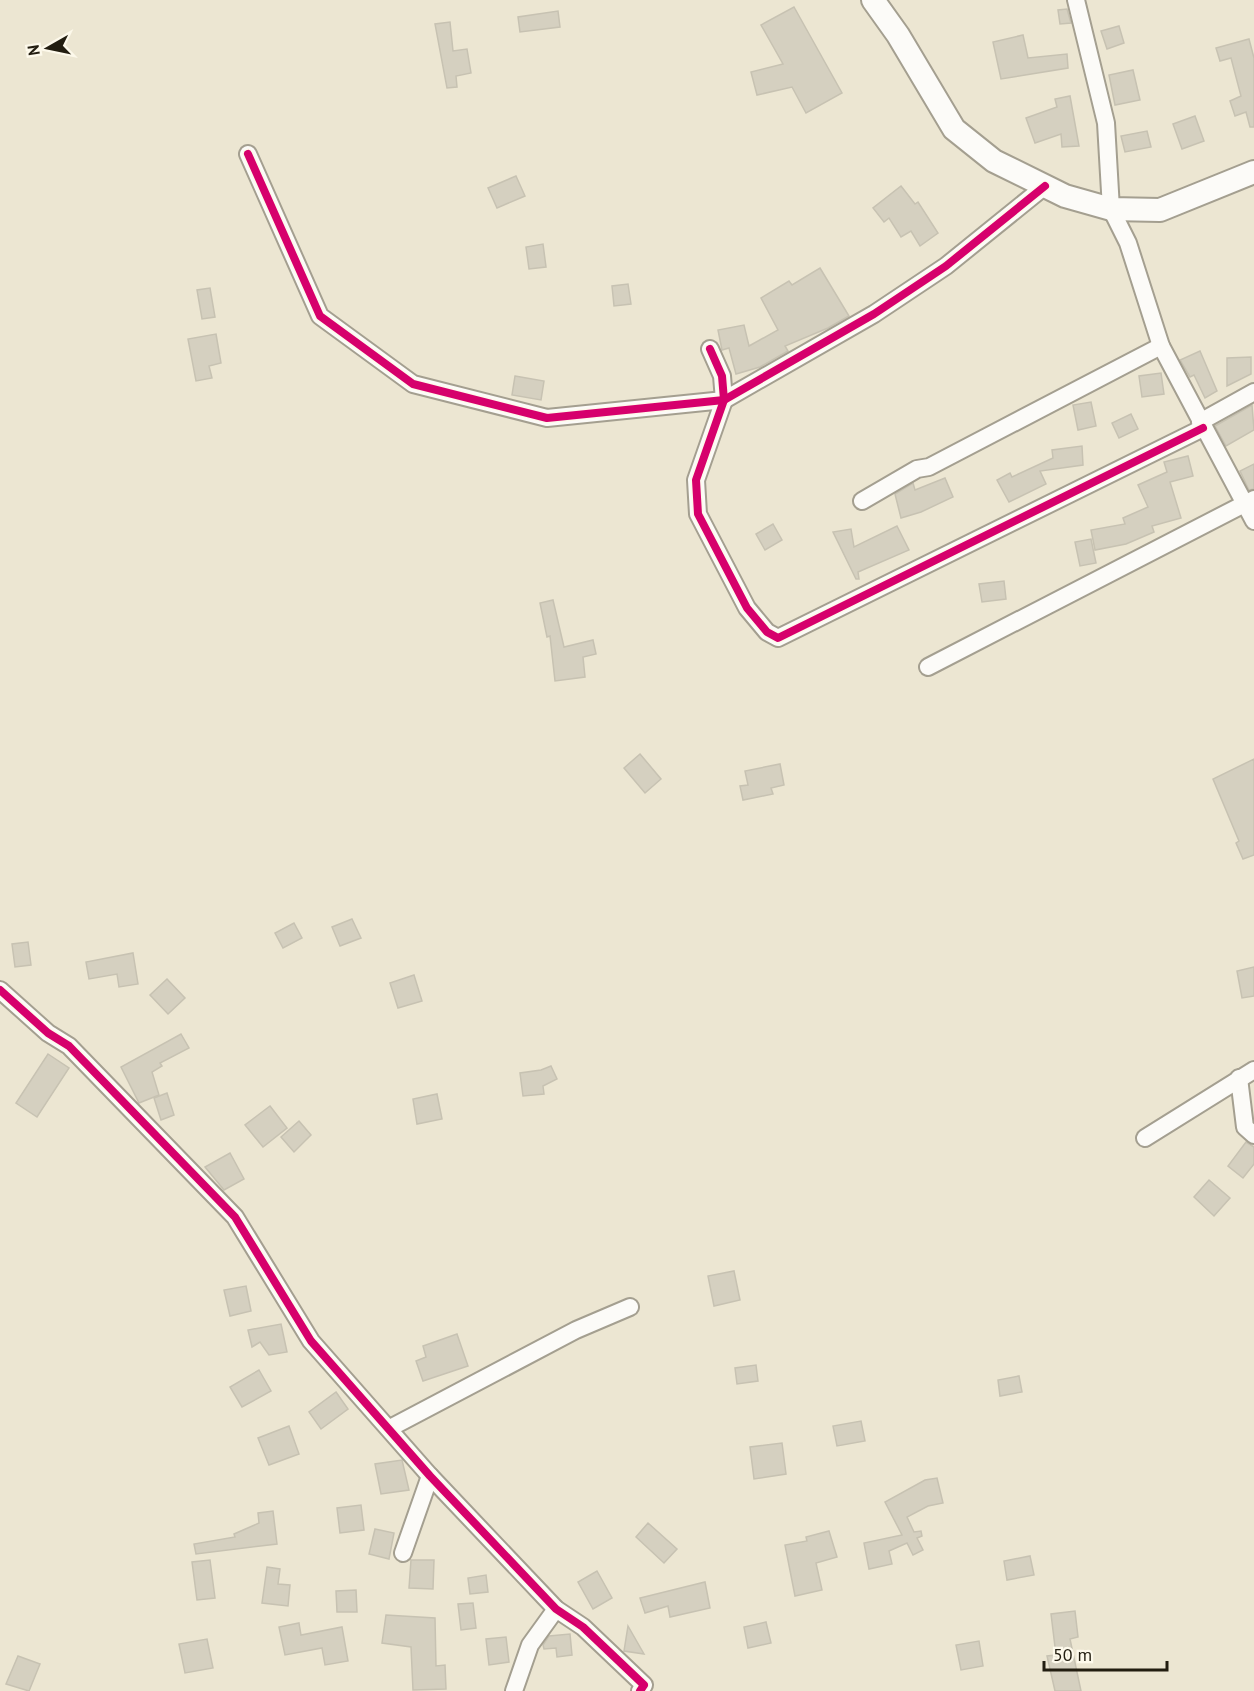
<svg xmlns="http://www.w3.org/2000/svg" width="1254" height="1691" font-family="'PT Sans',sans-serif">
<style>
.building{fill:#d5d0c0;stroke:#c7c2b2;stroke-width:1.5}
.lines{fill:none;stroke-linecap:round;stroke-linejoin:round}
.minor-casing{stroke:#a49f90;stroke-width:20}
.secondary-casing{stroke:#a49f90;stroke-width:26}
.minor{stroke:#fcfbf8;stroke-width:16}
.secondary{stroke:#fcfbf8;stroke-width:22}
.cycleway-casing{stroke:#fdf9eb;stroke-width:11}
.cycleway{stroke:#d6006c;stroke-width:8}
</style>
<rect width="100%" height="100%" fill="#ece6d2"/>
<!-- building -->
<g class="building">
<polygon points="794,7 842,93 806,113 792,87 757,95 751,72 783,64 761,25"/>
<polygon points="1067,9 1071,23 1060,24 1058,10"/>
<polygon points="558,11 560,27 520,32 518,17"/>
<polygon points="450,22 453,51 467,49 471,73 456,76 457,87 447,88 435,24"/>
<polygon points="1119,26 1124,43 1107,49 1101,31"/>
<polygon points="1023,35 1028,58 1067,54 1068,68 1001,79 993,42"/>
<polygon points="1249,39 1254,58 1254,127 1250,127 1246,112 1235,116 1230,101 1241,96 1231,58 1220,61 1216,48"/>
<polygon points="1133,70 1140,100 1115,105 1109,75"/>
<polygon points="1070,96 1079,146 1062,147 1061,134 1035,143 1026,118 1057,107 1055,99"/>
<polygon points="1195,116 1204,141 1182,149 1173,124"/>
<polygon points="1147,131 1151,147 1125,152 1121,136"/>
<polygon points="516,176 525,196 497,208 488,188"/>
<polygon points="901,186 915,204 918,202 938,233 920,246 911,231 901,237 889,218 884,222 873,208"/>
<polygon points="543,244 546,267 529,269 526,247"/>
<polygon points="820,268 849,316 828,328 785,346 788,351 760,367 736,374 729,348 722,350 718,330 744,325 749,346 778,330 761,298 789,281 792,285"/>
<polygon points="628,284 631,304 614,306 612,286"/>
<polygon points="210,288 215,317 202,319 197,290"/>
<polygon points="216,334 221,363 209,366 212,378 196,381 188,339"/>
<polygon points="1200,351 1217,391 1205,398 1194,375 1190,377 1180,360"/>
<polygon points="1251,357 1251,374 1227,386 1227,358"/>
<polygon points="1161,373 1164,394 1142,397 1139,376"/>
<polygon points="515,376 544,381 541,400 512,395"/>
<polygon points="1091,402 1096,426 1078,430 1073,405"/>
<polygon points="1252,405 1254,430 1226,446 1215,426"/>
<polygon points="1131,414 1138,429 1119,438 1112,423"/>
<polygon points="1082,446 1083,465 1040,471 1046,484 1009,502 997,480 1010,473 1012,477 1053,458 1052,450"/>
<polygon points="1188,456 1193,476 1170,482 1181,518 1152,526 1154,532 1126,544 1095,550 1091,530 1125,524 1123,518 1148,507 1138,485 1167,472 1164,462"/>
<polygon points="1254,464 1254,489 1249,490 1240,471"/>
<polygon points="945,478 953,497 921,512 901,518 895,494 913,483 915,490"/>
<polygon points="773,524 782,540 765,550 756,534"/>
<polygon points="897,526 909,550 858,572 859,579 856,579 833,532 851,529 854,547"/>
<polygon points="1091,539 1096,563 1080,566 1075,542"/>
<polygon points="1004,581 1006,599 982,602 979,584"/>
<polygon points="553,600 564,647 593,640 596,654 583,657 585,677 555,681 550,636 547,637 540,603"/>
<polygon points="640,754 661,779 645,793 624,768"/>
<polygon points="1254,759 1254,855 1243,859 1236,843 1239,841 1213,779"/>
<polygon points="780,764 784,785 771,788 773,794 743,800 740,786 748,785 745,771"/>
<polygon points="352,919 361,938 340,946 332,927"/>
<polygon points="294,923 302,938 283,948 275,933"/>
<polygon points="28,942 31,965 15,967 12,944"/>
<polygon points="133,953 138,984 119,987 117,974 89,979 86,962"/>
<polygon points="1254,967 1254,996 1242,998 1237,971"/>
<polygon points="414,975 422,1001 398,1008 390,983"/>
<polygon points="167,979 185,998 168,1014 150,995"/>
<polygon points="181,1034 189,1048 160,1063 162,1066 152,1072 159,1095 139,1103 121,1067"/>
<polygon points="48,1054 69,1068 37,1117 16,1103"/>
<polygon points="551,1066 557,1079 543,1086 544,1094 523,1096 520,1073 541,1070"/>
<polygon points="167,1093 174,1115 161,1120 154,1098"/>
<polygon points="437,1094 442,1119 417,1124 413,1099"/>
<polygon points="270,1106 287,1128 263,1147 245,1125"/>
<polygon points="299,1121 311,1135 294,1152 281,1137"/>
<polygon points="1246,1142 1254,1147 1254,1164 1243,1178 1228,1166"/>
<polygon points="230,1153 244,1179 224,1190 205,1167"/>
<polygon points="1209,1180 1230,1198 1214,1216 1194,1197"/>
<polygon points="734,1271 740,1300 714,1306 708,1276"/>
<polygon points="246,1286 251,1311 230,1316 224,1290"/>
<polygon points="281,1324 287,1352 269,1355 260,1342 252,1347 248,1330"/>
<polygon points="457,1334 468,1366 423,1381 416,1361 426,1357 423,1346"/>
<polygon points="756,1365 758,1381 737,1384 735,1368"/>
<polygon points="259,1370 271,1391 242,1407 230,1387"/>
<polygon points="1019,1376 1022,1392 1000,1396 998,1380"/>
<polygon points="336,1392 348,1409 321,1429 309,1412"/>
<polygon points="861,1421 865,1441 837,1446 833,1426"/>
<polygon points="289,1426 299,1454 269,1465 258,1438"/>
<polygon points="782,1443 786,1474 754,1479 750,1447"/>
<polygon points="402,1460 409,1490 381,1494 375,1464"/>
<polygon points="937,1478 943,1503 928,1506 907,1517 914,1532 921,1531 922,1536 917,1538 923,1550 913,1555 907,1543 889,1551 892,1564 869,1569 864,1543 902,1535 885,1502 925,1480"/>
<polygon points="361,1505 364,1530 340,1533 337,1508"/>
<polygon points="273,1511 277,1544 196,1554 194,1544 235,1537 234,1534 259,1523 258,1513"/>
<polygon points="648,1523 677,1549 664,1563 636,1537"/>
<polygon points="375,1529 394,1533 389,1559 369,1554"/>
<polygon points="829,1531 837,1557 816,1563 822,1590 795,1596 785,1545 807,1541 806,1537"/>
<polygon points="1030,1556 1034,1575 1007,1580 1004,1561"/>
<polygon points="210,1560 215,1598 197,1600 192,1562"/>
<polygon points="411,1560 434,1560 433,1589 409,1588"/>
<polygon points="267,1567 280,1569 278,1584 290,1585 288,1606 262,1603"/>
<polygon points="597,1571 612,1598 593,1609 578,1582"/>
<polygon points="486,1575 488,1592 470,1594 468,1578"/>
<polygon points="705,1582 710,1608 670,1617 668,1606 645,1613 640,1598"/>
<polygon points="356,1590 357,1612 337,1612 336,1591"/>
<polygon points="473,1603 476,1628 461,1630 458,1604"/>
<polygon points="1075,1611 1078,1637 1070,1639 1081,1691 1055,1691 1047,1656 1056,1655 1051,1614"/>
<polygon points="386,1615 435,1618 436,1666 445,1665 446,1689 413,1690 411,1647 382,1643"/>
<polygon points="766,1622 771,1643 748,1648 744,1627"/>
<polygon points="299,1623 301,1635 342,1627 348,1661 325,1665 322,1648 285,1655 279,1627"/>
<polygon points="628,1626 644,1654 624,1651"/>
<polygon points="570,1634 572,1655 557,1657 556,1648 544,1649 543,1645 549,1636"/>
<polygon points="506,1637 509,1662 489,1665 486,1639"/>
<polygon points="207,1639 213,1668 185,1673 179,1644"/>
<polygon points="979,1641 983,1666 961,1670 956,1645"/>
<polygon points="18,1656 40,1664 29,1691 6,1684"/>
</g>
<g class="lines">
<!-- minor casing -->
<g class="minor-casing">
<g id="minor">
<polyline points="1076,0 1106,123 1111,209 1128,243 1161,346 1254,521"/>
<polyline points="248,154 320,316 413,384 547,418 724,400 874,314 946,266 1045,186"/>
<polyline points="710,349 722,376 724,400 696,480 698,514 747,608 767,632 778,638 1203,428"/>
<polyline points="1200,422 1254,392"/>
<polyline points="862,501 917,469 929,467 1161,346"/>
<polyline points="928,667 1254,499"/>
<polyline points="0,990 48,1033 69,1046 235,1217 311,1341 430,1476 556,1609 583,1627 644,1685 640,1691"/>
<polyline points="1239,1078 1245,1127 1254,1135"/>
<polyline points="1145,1138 1254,1070"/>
<polyline points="390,1428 576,1330 630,1307"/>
<polyline points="403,1553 430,1476"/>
<polyline points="514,1691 530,1645 556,1609"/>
</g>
</g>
<!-- secondary casing -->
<g class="secondary-casing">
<polyline id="secondary" points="873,0 898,35 954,129 994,161 1065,196 1111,209 1160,210 1254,172"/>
</g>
<!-- minor -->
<use href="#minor" class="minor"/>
<!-- secondary -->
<use href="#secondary" class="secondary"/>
<!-- cycleway casing -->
<g class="cycleway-casing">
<g id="cycleway">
<polyline points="248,154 320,316 413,384 547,418 724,400 874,314 946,266 1045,186"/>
<polyline points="710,349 722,376 724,400 696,480 698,514 747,608 767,632 778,638 1203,428"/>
<polyline points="0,990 48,1033 69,1046 235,1217 311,1341 430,1476 556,1609 583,1627 644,1685 640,1691"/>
</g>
</g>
<!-- cycleway -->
<use href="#cycleway" class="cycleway"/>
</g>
<!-- north arrow -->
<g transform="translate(48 48) rotate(261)" stroke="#fdf9eb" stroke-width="4.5" paint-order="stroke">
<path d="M0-4.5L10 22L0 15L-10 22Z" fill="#221d10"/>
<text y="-9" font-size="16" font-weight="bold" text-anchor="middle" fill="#221d10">N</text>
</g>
<!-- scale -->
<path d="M1044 1661v9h123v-9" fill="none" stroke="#221d10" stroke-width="3"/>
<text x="1053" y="1661" font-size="18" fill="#221d10" stroke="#fdf9eb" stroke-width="4.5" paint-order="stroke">50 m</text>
</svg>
